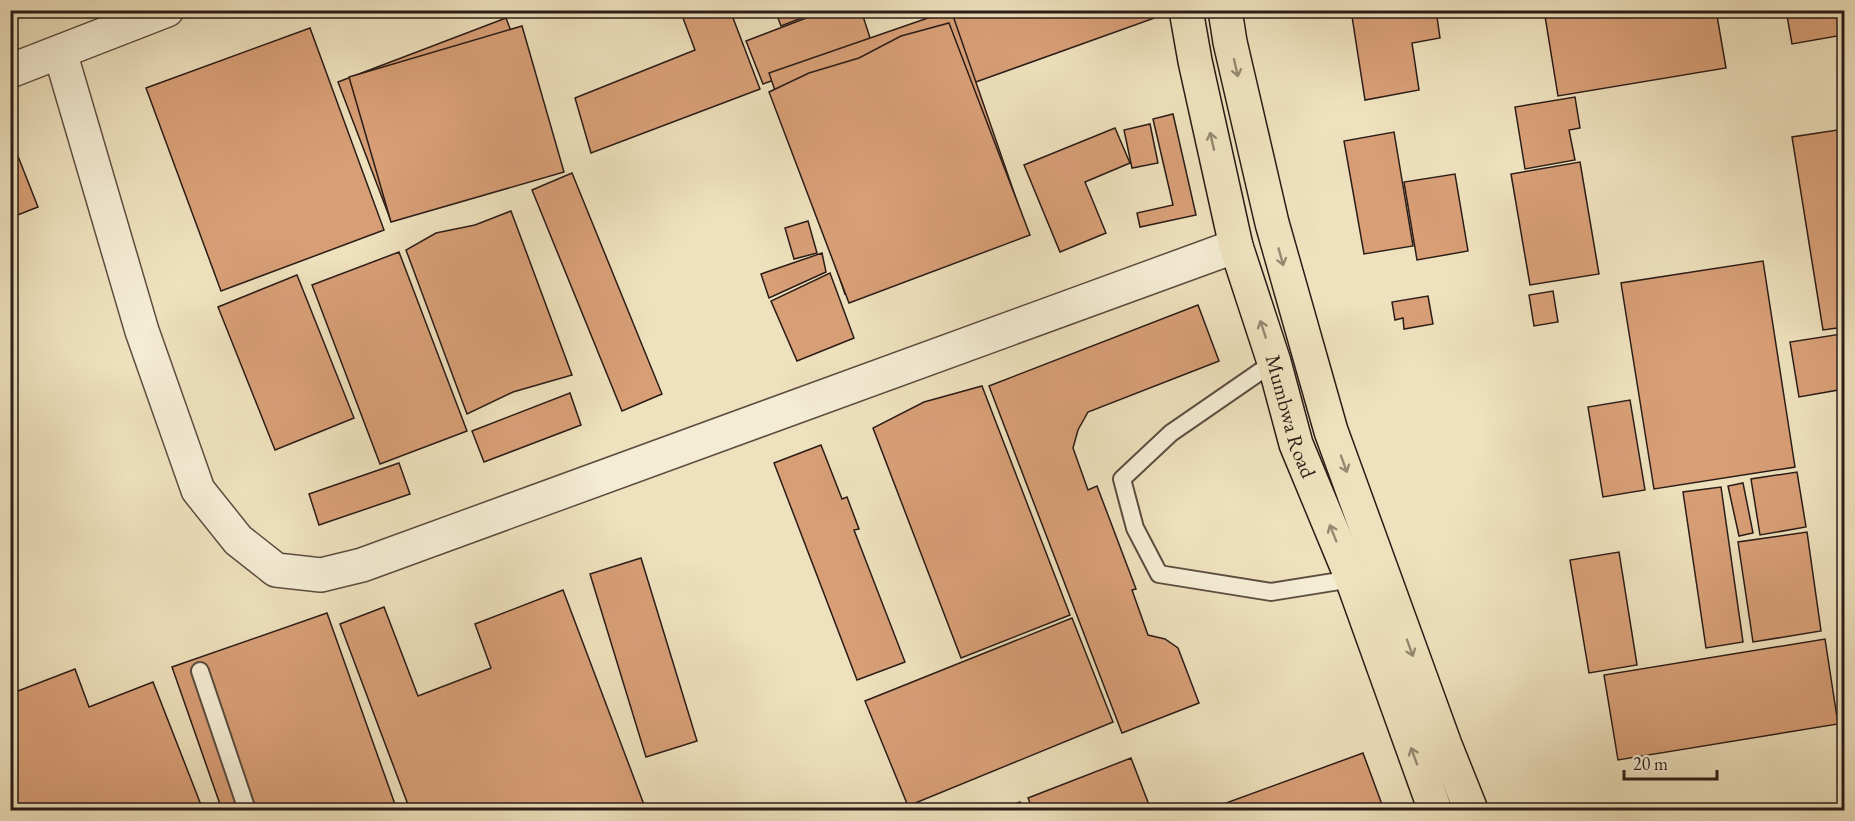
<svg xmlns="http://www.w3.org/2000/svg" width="1855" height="821" font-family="'EB Garamond',serif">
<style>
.building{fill:#d89f77;stroke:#2b1c17;stroke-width:1.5}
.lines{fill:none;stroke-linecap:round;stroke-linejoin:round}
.service-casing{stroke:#5c4d40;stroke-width:20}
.minor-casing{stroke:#5c4d40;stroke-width:36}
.primary-casing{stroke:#2b1c17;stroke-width:36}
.service{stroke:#f4ecd4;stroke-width:16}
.minor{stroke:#f4ecd4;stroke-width:33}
.primary{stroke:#eee1bd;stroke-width:33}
.oneway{stroke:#968872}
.labels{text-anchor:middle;stroke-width:4.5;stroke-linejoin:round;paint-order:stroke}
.street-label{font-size:21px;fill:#2b1c17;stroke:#f4ecd4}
</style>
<rect width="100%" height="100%" fill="#eee1bd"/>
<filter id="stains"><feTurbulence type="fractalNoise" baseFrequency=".00333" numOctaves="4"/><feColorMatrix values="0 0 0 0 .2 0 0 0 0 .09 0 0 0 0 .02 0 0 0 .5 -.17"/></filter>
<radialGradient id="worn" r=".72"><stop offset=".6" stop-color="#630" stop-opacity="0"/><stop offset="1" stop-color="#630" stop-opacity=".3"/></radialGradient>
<!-- building -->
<g class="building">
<polygon points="680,10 730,10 760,89 591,153 575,98 695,50"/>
<polygon points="775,10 822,10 781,26"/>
<polygon points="827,10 861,10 872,44 763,84 746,41"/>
<polygon points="947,10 1159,10 1160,16 973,83"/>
<polygon points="951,10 1027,230 845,294 769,73"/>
<polygon points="1351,10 1436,10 1440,38 1412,43 1419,90 1365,100"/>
<polygon points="1544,10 1716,10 1726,68 1558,96"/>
<polygon points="1786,10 1838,10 1843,35 1792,44"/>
<polygon points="506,18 559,157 391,221 338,82"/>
<polygon points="949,23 1030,235 849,303 769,92 809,73 859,58 901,36"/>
<polygon points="522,26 564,172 391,222 349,77"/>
<polygon points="310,28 384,230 221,291 146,88"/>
<polygon points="1575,97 1580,128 1569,130 1575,160 1525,169 1515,107"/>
<polygon points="1173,114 1196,215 1140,227 1137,213 1173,205 1153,119"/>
<polygon points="1150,124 1158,163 1132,168 1124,130"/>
<polygon points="1115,128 1130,163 1085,182 1106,233 1060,252 1024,165"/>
<polygon points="1844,129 1844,327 1823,330 1792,137"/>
<polygon points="1394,132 1413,246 1364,254 1344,141"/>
<polygon points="12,141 38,207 10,218 10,142"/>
<polygon points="1580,162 1599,274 1530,285 1511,174"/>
<polygon points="572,173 662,394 622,411 532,190"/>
<polygon points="1455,174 1468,251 1417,260 1404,182"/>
<polygon points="511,211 572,375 513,392 467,414 406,250 436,233 475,225"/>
<polygon points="808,221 817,253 794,259 785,228"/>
<polygon points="399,252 467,431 380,464 312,285"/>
<polygon points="822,253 826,272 769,298 761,274"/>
<polygon points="1763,261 1795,467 1654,489 1621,283"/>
<polygon points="830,273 854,338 797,361 771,301"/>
<polygon points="297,275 354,418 275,450 218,307"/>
<polygon points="1553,291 1558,322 1534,326 1529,295"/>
<polygon points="1428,296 1433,324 1404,329 1403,318 1395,320 1392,302"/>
<polygon points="1198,305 1219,361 1088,412 1078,430 1073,448 1088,490 1097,486 1136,589 1132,590 1148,635 1165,639 1178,648 1199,703 1122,733 989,386"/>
<polygon points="1841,334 1844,358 1844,389 1799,397 1790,342"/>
<polygon points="982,386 1070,615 961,658 873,428 924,402"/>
<polygon points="570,393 581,425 484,462 472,431"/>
<polygon points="1630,400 1645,490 1603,497 1588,407"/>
<polygon points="821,445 842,499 847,497 859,529 854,530 905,662 857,680 774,463"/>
<polygon points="399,463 410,494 319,525 309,494"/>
<polygon points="1797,472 1806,527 1760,535 1751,479"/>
<polygon points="1743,483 1753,533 1739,536 1728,486"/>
<polygon points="1721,487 1743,642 1706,648 1683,492"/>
<polygon points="1807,532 1821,631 1753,642 1738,542"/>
<polygon points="1619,552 1637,665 1589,673 1570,560"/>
<polygon points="641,558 697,741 646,757 590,574"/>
<polygon points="563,590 646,810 410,810 340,624 384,607 418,696 491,668 475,624"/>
<polygon points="327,613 397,810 222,810 172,667"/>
<polygon points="1072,618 1113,722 908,806 865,701"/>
<polygon points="1825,639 1838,724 1618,760 1604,675"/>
<polygon points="75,669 89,707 153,682 203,810 10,810 10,694"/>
<polygon points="1363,753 1384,810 1207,810"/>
<polygon points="1131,758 1151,810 1033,810 1028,798"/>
<polygon points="1020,802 1023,810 998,810"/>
</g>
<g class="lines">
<!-- service casing -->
<g class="service-casing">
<g id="service">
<polyline points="1274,362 1171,433 1122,479 1135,528 1159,574 1271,592 1352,579"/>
<polyline points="200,671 247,810"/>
</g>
</g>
<!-- minor casing -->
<g class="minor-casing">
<g id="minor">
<polyline points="60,52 142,331 198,490 238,540 276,570 321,575 362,565 1236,246"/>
<polyline points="10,71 167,10"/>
</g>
</g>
<!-- primary casing -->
<g class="primary-casing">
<g id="primary">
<path id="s1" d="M1186,10L1195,61L1236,246L1274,362L1296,444L1352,579L1435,810"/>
<polyline points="1225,10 1230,42 1272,223 1331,431 1445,745 1471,810"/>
</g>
</g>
<!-- service -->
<use href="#service" class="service"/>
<!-- minor -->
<use href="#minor" class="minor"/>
<!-- primary -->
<use href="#primary" class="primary"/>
</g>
<!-- one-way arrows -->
<defs><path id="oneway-shaft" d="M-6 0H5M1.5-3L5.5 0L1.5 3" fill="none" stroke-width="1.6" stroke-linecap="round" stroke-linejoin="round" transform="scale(1.5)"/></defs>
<g class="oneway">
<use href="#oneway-shaft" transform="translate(1236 68) rotate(77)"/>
<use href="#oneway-shaft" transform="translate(1212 141) rotate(-103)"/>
<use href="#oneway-shaft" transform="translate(1281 257) rotate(74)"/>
<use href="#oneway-shaft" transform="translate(1263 329) rotate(-108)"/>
<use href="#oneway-shaft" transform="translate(1344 464) rotate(70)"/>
<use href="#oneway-shaft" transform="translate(1333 533) rotate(-112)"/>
<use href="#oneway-shaft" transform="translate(1410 648) rotate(70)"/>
<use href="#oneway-shaft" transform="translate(1414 756) rotate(-110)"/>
</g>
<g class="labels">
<!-- street labels -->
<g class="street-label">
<text dy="7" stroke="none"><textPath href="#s1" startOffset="420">Mumbwa Road</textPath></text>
</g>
</g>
<!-- margin -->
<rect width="1855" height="821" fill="none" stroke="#eee1bd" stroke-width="36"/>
<rect x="12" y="12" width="1831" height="797" fill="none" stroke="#2b1c17" stroke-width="3"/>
<rect x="18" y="18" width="1819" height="785" fill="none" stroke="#2b1c17" stroke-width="1.5"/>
<!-- scale -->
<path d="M1624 770v9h93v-9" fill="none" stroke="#2b1c17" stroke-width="3"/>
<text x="1633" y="770" font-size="18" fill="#2b1c17" stroke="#f4ecd4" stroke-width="4.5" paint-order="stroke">20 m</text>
<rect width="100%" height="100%" filter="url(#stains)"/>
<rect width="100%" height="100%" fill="url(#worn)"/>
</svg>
